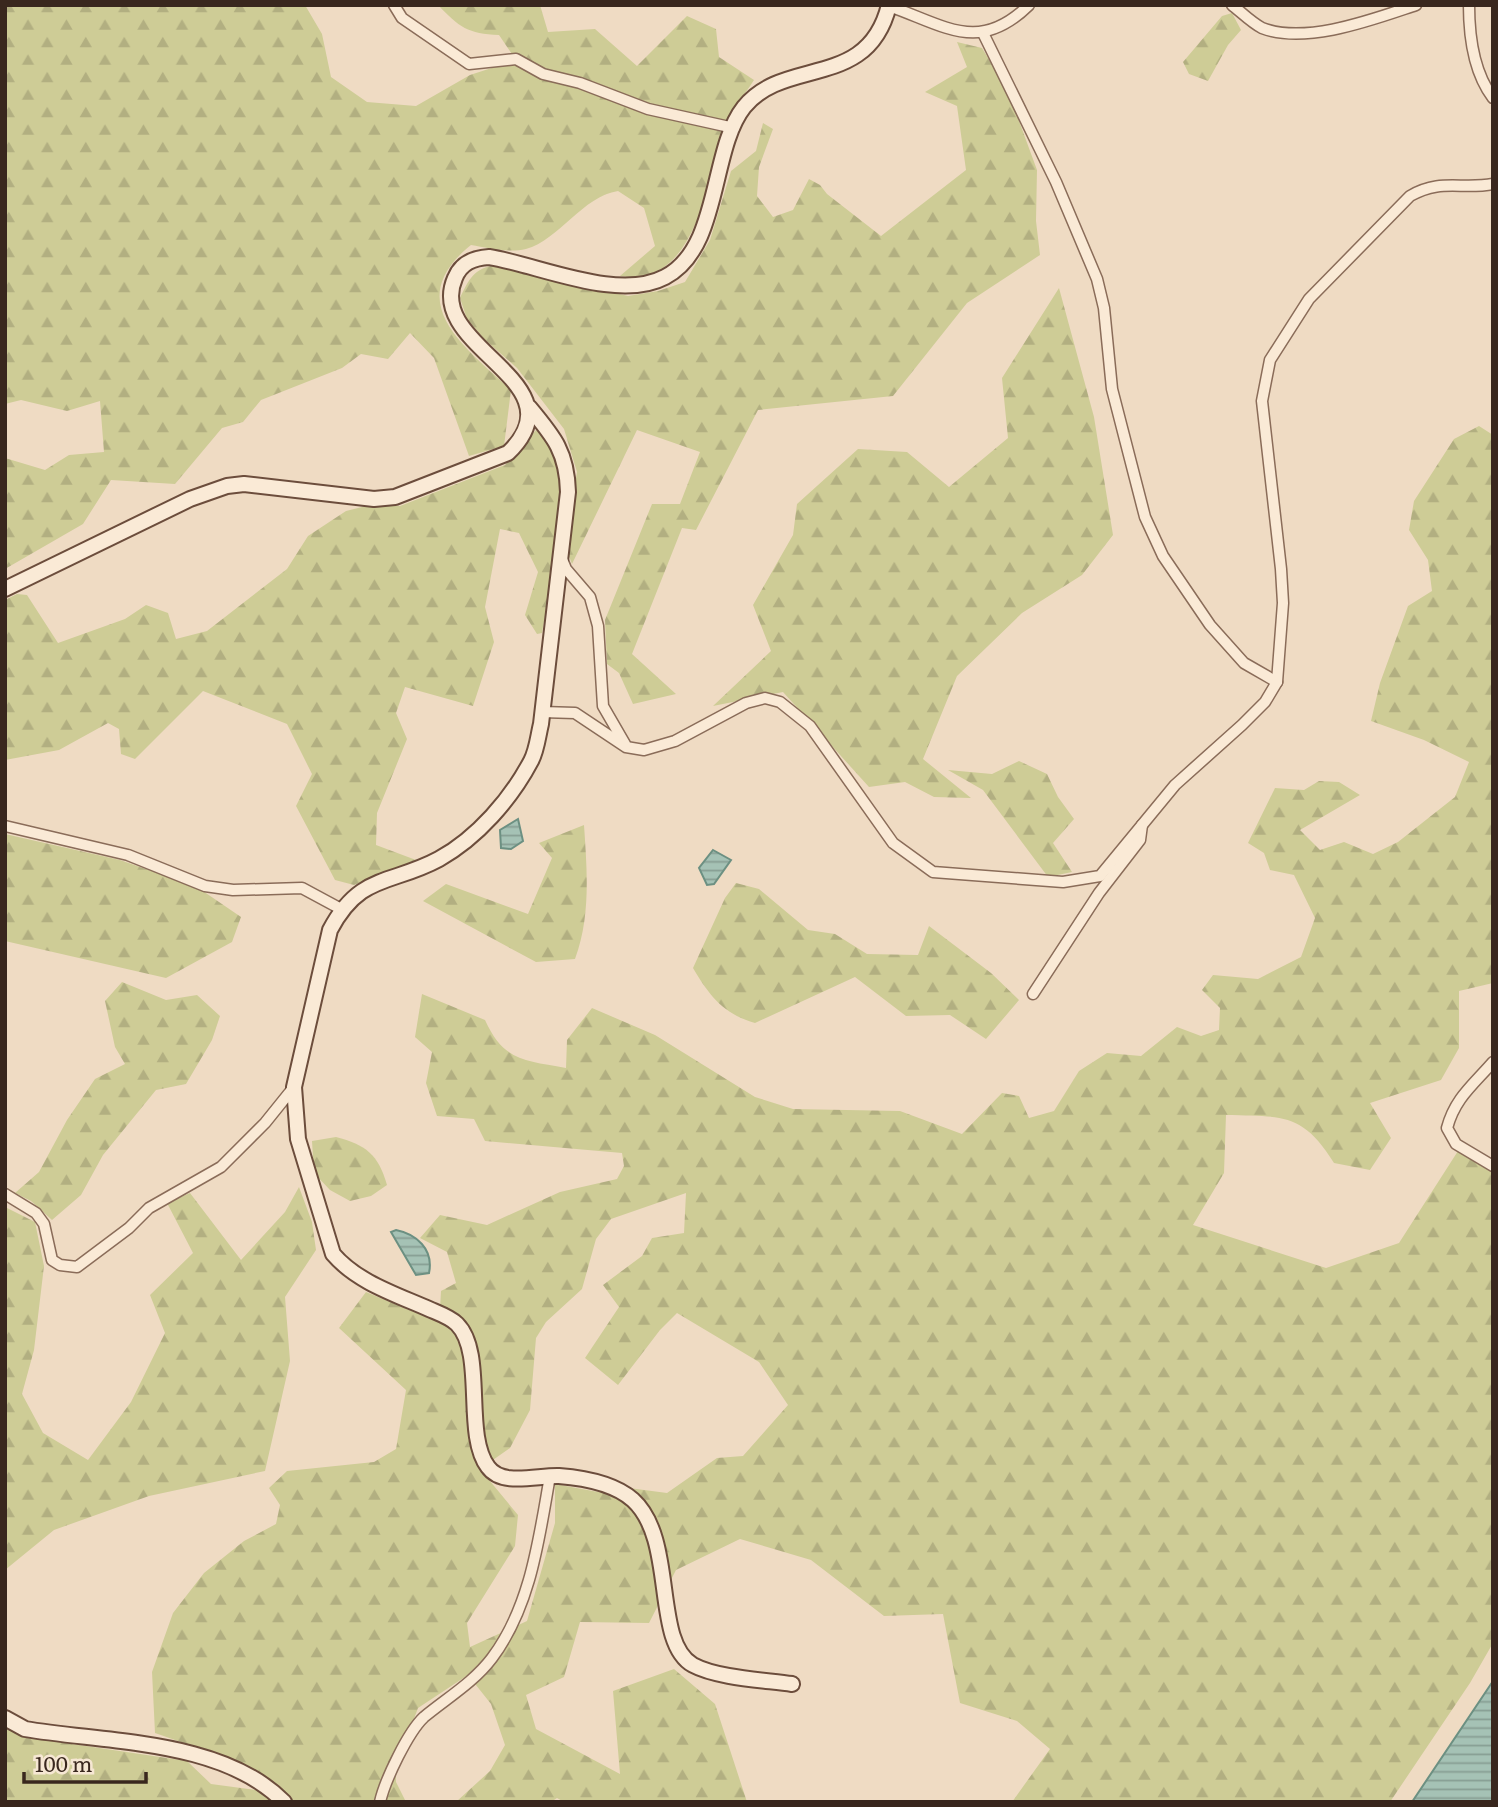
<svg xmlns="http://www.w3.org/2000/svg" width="1498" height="1807" font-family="Literata,serif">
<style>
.forest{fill:url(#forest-firs);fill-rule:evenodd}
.water{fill:url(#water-rules);stroke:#6c9082;stroke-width:2}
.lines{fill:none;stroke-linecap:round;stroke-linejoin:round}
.street-casing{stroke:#8a6c59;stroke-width:13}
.secondary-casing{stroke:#6c4d3c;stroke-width:18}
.street{stroke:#faead6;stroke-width:10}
.secondary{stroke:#faead6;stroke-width:14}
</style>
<defs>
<pattern id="forest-firs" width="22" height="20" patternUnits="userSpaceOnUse" patternTransform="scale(1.75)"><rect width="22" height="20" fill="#cecc96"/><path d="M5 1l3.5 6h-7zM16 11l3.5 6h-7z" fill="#b2af81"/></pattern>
<pattern id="water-rules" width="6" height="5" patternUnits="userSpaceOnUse" patternTransform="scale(1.75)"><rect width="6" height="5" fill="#a5c2b5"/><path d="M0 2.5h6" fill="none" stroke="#879e93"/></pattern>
</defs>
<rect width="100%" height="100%" fill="#efdbc3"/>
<!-- forest -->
<g class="forest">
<path d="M5,5H305L322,34L331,77L367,102L416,106L470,75L516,60L499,35C468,34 459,27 438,5H540L548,32L595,29L637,66L687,16L716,29L719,57L754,80C748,90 739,100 733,111C707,164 703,289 620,276L655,246L644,208L618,191C583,196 559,240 526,249C508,253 488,248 471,245C400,302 465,347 511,390L504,446L469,456L434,358L410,333L388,359L361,354L342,368L261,400L243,422L222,428L175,484L111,480L83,524L5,569V458L45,470L69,455L104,452L100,401L67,411L21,400L5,404Z"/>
<polygon points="1232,13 1241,30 1228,45 1208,81 1189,74 1183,62 1222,16"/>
<path d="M957,42L982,48L1008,91L1037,170L1036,221L1040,255L967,303L893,396L758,410L696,530L682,528L632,654L676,694L633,704L619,673L607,664L605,620L652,504H680L700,452L637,430L572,564L565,546L577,472L564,429L517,368L484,339L467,319L460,298C469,279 474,268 496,265L628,296L658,291L685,282L710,240L731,171L756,151L763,123L773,129L759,167L757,196L773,217L793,210L809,179L820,185L827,194L881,236L966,170L957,106L925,92L967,67Z"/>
<polygon points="1059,288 1094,417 1113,535 1082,575 1022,613 957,676 923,759 971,798 934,797 905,782 869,787 783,692 713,706 771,651 753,605 793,535 797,504 858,449 907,452 949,487 1008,438 1002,378"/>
<path d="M1479,426L1493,435V983L1459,991V1048L1441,1080L1370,1103L1391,1138L1370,1170L1334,1163C1302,1111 1281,1117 1226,1115L1224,1173L1193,1225L1326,1268L1399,1243L1458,1151L1493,1161V1643L1470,1683L1390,1802H1012L1050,1749L1017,1721L960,1703L943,1614L884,1616L811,1560L740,1539L676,1570L649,1623L580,1622L564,1677L526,1695L536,1729L620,1774L613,1691L674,1669L715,1704L747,1802H564L557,1798L551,1802H456L490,1771L505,1745L491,1704L468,1675L418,1708L396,1767V1782L406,1802H5V1727L32,1738L187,1761L211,1784L256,1790L263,1777L238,1762L155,1733L152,1672L173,1613L204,1573L244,1541L276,1524L280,1505L269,1488L287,1471L374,1462L396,1449L406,1390L339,1328L366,1292L424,1316L440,1309L441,1291L456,1283L447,1252L420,1238L440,1215L487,1225L560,1192L617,1179L624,1166L622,1153L485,1141L474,1119L437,1116L426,1083L432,1052L415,1037L422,994L485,1020C504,1062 525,1060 566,1068L567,1040L592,1008L655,1035L755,1097L793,1109L900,1111L962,1134L1002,1093L1019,1096L1029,1118L1054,1111L1079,1071L1107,1053L1141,1056L1177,1027L1201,1036L1219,1030L1220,1008L1202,990L1213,975L1258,979L1301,957L1315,918L1294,875L1270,870L1264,853L1248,843L1275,788L1304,790L1319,781L1339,782L1360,795L1300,830L1320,850L1344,842L1373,854L1398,842L1455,797L1469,762L1424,740L1371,721L1380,683L1408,606L1432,591L1428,560L1409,530L1414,501L1454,439ZM686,1193L684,1233L652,1238L642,1256L603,1285L619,1307L585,1358L618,1385L660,1330L677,1313L759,1362L788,1405L743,1456L717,1458L667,1493L629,1488L609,1494L555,1484V1523L527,1621L470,1647L467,1623L515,1546L518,1515L480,1469L510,1448L530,1410L536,1338L546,1322L582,1289L596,1239L611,1219Z"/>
<path d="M536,430C584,467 551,580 542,633L537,634L525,615L538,572L519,533L500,529L485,607L494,642L473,706L405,687L396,713L407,739L377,813L376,845L416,860L354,885L335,880L296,806L312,774L287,724L203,691L135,759L121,754L119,729L108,723L59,750L5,760V600L17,594L27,595L58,643L125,619L146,605L168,613L176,639L207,631L287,569L308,536L346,511L366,506H400L505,465Z"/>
<polygon points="1019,761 1047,774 1058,797 1074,819 1053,843 1072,872 1048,877 983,790 948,770 992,774"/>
<path d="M584,825C587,870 591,916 575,959L536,962L423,901L446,884L528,914L552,858L539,843Z"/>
<polygon points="5,834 120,860 197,887 241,917 232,942 166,978 5,941"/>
<path d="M736,883L759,889L808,930L835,934L867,954L918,955L929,926L991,973L1019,1000L986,1039L950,1015L906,1016L855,977L755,1023C723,1014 709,995 693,968L725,898Z"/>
<polygon points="122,982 166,1000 197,995 220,1016 212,1040 186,1084 156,1090 103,1155 81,1195 52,1220 31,1201 15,1193 39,1172 67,1120 95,1079 125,1064 115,1047 105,1001"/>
<path d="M336,1137C366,1145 378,1154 387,1185L371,1196L350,1201L330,1190L314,1173L312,1141Z"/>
<polygon points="299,1187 312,1222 316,1250 285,1297 290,1361 265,1471 149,1496 54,1530 5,1570 5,1207 35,1222 44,1266 34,1350 22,1394 43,1433 88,1460 131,1402 165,1333 150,1295 193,1253 167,1203 190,1193 241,1260 285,1212"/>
</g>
<!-- water -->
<g class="water">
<polygon points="518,819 523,841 511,849 501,848 500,830"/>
<polygon points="713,850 731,860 714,884 707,885 699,868"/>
<path d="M396,1230C416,1234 434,1249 429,1273L416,1275L391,1232Z"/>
<polygon points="1493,1681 1493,1802 1412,1802"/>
</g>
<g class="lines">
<!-- street casing -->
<g class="street-casing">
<g id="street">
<polyline points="394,5 402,18 469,64 516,59 543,74 580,83 648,109 734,128"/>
<path d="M1232,5C1241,12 1252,23 1262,28C1306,45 1374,19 1416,5"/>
<path d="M1469,5C1469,36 1474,73 1493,98"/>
<path d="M889,6C946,26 979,54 1029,5"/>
<polyline points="983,33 1056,182 1097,279 1104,308 1112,389 1145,517 1163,556 1210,625 1244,663 1277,682"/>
<polyline points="562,559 566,569 590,597 598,626 603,706 625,744"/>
<path d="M542,712L575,713L626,747L644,750L675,741L746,703L765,698L780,702L810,726L893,843L933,872L1063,882L1100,876L1175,785L1242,725L1265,702L1277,682L1283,603L1281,569L1262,401L1270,360L1309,299L1410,196C1441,178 1461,190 1493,184"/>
<polyline points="5,826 128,855 205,886 233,890 302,888 341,909"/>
<polyline points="1033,994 1099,893 1140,840 1142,825"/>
<path d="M1493,1062C1473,1085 1455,1098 1447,1128L1456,1144L1493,1166"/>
<polyline points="5,1194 36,1213 44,1224 52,1260 60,1265 77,1267 129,1228 149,1208 221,1167 265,1123 294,1087"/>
<path d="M380,1802C385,1780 408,1732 424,1717C447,1698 474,1682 492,1658C531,1606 539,1538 550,1476"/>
</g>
</g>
<!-- secondary casing -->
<g class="secondary-casing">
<g id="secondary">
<path d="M529,407C554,437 567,452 568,492L541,724C538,736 537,750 531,761C511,799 477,838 439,859C391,885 360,873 330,930L294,1087L298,1139L333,1254C357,1282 395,1294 429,1309C438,1313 450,1317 457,1324C486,1353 463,1434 488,1467C502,1487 538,1475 559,1476C584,1478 614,1483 633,1500C677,1540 652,1642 693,1665C717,1678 764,1680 792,1684"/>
<path d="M5,589L190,499L227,486L244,484L374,499L395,497L508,453C583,381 424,348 455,278C461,263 473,258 489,257C539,265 618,302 665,277C721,248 710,150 744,107C785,56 868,91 889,5"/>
<path d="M5,1718L25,1729C107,1743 222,1739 284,1802"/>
</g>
</g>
<!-- street -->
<use href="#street" class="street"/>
<!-- secondary -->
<use href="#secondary" class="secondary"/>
</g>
<!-- border -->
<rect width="1498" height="1807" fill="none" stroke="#39271e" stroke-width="14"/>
<!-- scale -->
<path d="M24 1772v10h122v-10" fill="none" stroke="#39271e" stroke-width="3.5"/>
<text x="35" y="1772" font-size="21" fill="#39271e" stroke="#f6e7d3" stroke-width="5" paint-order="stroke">100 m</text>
</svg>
